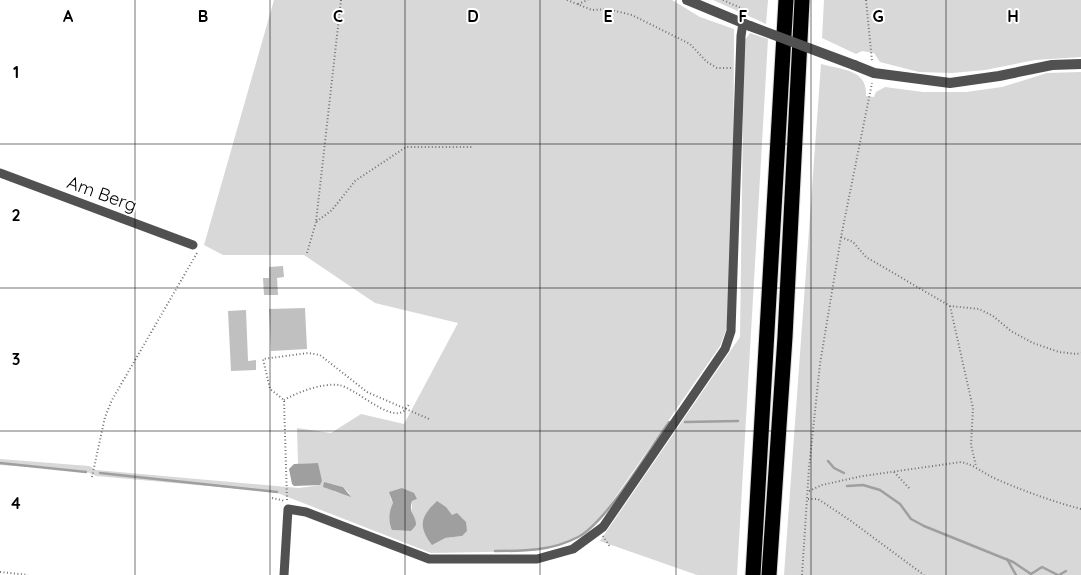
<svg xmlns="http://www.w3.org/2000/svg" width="1081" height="575" font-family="Quicksand,sans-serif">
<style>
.green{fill:#d8d8d8;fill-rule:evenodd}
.water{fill:#9f9f9f}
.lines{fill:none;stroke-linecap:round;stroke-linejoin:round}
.stream{stroke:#9f9f9f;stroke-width:2.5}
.building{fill:#c0c0c0}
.motorway-casing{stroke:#dbdbdb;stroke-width:17}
.path{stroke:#737373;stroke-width:2;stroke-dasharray:1 2.5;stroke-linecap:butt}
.minor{stroke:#515151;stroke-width:9}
.tertiary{stroke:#515151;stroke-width:10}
.motorway{stroke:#000;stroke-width:15}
.tertiary-bridge{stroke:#515151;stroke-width:10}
.grid{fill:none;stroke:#000;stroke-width:1;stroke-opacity:0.55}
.labels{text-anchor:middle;stroke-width:4;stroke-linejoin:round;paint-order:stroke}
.street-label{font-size:18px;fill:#000;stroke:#fff}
.grid-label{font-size:16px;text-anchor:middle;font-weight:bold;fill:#000;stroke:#fff;stroke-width:4;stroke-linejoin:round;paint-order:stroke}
</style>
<rect width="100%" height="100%" fill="#fff"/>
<!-- green -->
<g class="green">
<path d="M274,0H672L700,17L734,29L733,215L728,325L720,346L598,522L570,541L534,551L431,553L275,492L96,476L85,471L0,465V459L89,466L96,470L299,488L320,485L318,463L298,464L297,428L331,433L361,414L404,424L458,323L375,303L304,255H223L204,245ZM332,484L343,487L350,494L335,492L333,489H327ZM390,497L417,499L412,501L411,531L392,530L393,503ZM446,507L462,536L445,538Z"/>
<polygon points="713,0 768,0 766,24"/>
<polygon points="824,0 1081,0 1081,57 1035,60 985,70 952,73 919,72 880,62 874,53 862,51 856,54 822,38"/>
<polygon points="750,33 768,39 737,575 697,575 600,541 740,337 744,41"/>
<path d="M821,64C842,70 868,69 866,96L874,97L876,92L885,87L923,92H966L1002,87L1047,73L1081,72V575H784Z"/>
</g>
<!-- water -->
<g class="water">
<polygon points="318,463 322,481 320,485 294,486 292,484 289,469 294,464"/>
<polygon points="324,482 343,487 351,497 323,487"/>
<path d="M402,488L414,493L417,499L412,501C408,514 416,514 416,525L411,531L392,530C388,521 389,511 393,503L389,492Z"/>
<path d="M437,501L446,507L452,515L457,513L466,522L467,531L462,536L445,538L432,545C418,526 420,517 437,501Z"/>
</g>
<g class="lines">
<!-- stream -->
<g class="stream">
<polyline points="685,422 738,421"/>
<polyline points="828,461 834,468 844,473"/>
<polyline points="0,463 86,472"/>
<polyline points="100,473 277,492"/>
<polyline points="847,486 863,485 880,490 900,504 911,519 924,526 1013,562 1031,574 1042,567 1058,575"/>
<path d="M495,551C524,551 552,551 578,537C607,522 648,451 669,422"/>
<polyline points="1007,559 1016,575"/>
<polyline points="1059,575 1066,571"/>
</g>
</g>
<!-- building -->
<g class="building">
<polygon points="283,266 284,277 277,278 278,295 264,295 263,278 269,278 269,267"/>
<polygon points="305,308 307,349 271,351 269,309"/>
<polygon points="246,310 248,361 256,360 256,370 231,371 228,311"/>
</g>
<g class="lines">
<!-- motorway casing -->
<g class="motorway-casing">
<g id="motorway">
<polyline points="753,575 786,0"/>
<polyline points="769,575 785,337 802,0"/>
</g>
</g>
<!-- path -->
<g class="path">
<polyline points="341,0 316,222 332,210 355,181 406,147 473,147"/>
<polyline points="567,0 592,10 607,9 632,15 690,44 707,62 717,68 732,68"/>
<polyline points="723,0 743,9 744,12"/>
<polyline points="866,0 872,61"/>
<polyline points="578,4 588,0"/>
<polyline points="841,237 853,242 866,257 950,306 979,309 993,316 1011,331 1033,343 1059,352 1077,354 1081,353"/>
<polyline points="307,253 316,222"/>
<polyline points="950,306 973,408 971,445 976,466"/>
<path d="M284,400C298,392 322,383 339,385C355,388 388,420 402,412C405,411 407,406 410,404"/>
<polyline points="894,472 910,489"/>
<polyline points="92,477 105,417 112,400 197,253"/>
<path d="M809,491L822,485L863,476L961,462C975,465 983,473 996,479C1024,491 1051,501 1081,509"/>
<polyline points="272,498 285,501"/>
<polyline points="808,499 818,499 851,521 924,575"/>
<polyline points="287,500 284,400 270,389 263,359 308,353 320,355 367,392 429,419"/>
<polyline points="603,536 610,547"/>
<polyline points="0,572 28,575"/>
<polyline points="802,575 809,468 820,364 841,237 872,83"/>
</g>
<!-- minor -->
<g class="minor">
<polyline points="0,173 193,245"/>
<polyline points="284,575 288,509 306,512 429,559 537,559 573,549 603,527 725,349 731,331 741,36 743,23"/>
</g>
<!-- tertiary -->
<g class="tertiary">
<polyline points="687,0 750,26"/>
<polyline points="854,65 874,73 950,83 999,76 1052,65 1081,64"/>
</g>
<!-- motorway -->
<use href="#motorway" class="motorway"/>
<!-- tertiary-bridge -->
<polyline class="tertiary-bridge" points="750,26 854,65"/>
</g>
<!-- grid -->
<path class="grid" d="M135,0V575M270,0V575M405,0V575M540,0V575M676,0V575M811,0V575M946,0V575M0,144H1081M0,288H1081M0,431H1081"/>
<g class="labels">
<!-- street labels -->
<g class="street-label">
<text transform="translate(102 194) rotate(20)" y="6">Am Berg</text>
</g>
</g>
<g class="grid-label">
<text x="68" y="22">A</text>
<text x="203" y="22">B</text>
<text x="338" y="22">C</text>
<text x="473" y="22">D</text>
<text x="608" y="22">E</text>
<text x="743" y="22">F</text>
<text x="878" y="22">G</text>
<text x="1013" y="22">H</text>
<text x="16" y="78">1</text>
<text x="16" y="221">2</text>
<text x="16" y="365">3</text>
<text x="16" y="509">4</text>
</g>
</svg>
